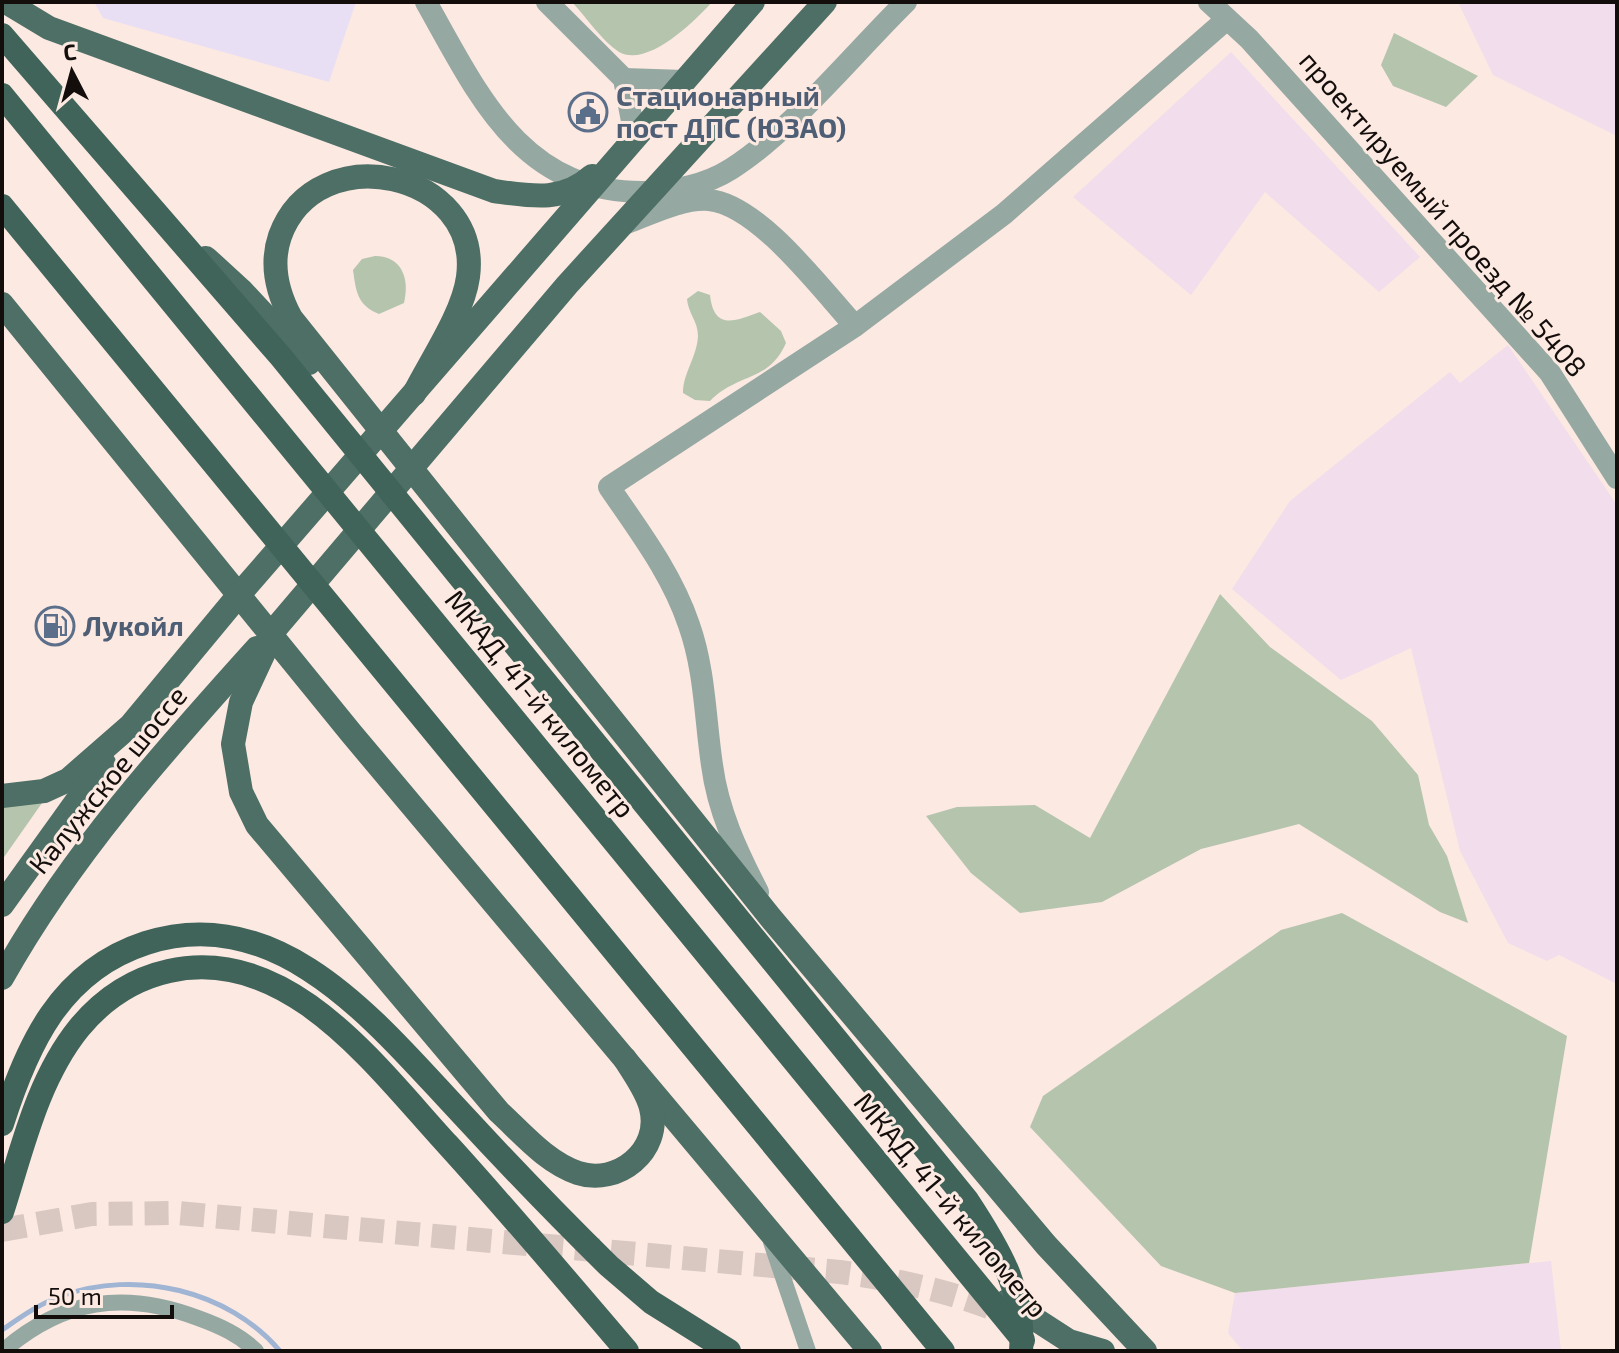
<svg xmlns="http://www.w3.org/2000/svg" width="1619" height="1353" font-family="'Exo 2',sans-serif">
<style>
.commercial{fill:#e9dff4}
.industrial{fill:#f1ddec}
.green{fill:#b4c4ad}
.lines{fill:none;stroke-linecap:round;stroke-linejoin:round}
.stream{stroke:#a0b5d3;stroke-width:5}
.trunk-tunnel{stroke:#d9c8c2;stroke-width:24;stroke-dasharray:24 12;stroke-linecap:butt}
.minor{stroke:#96a8a2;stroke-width:16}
.tertiary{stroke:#96a8a2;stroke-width:22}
.primary{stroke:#4d6f65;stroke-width:24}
.trunk{stroke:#40645a;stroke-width:24}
.labels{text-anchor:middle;stroke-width:6;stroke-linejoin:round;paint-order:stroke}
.service-label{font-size:28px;font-weight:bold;fill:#4e5e75;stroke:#fce9e2;text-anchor:start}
.street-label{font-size:28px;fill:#130d0b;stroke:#fce9e2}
</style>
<rect width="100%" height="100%" fill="#fce9e2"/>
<!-- commercial -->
<polygon class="commercial" points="94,2 356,2 329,82 103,18"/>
<!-- industrial -->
<g class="industrial">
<polygon points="1458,2 1617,2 1617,136 1493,75"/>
<polygon points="1231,52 1420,257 1379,292 1265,192 1191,295 1073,197"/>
<polygon points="1508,345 1617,505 1617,984 1559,955 1547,961 1508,943 1460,851 1411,648 1341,680 1232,589 1290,501 1450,372 1460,383"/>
<polygon points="1551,1261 1561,1351 1243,1351 1228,1333 1235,1293"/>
</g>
<!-- green -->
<g class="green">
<path d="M572,2H712C694,22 647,68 619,52C602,41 586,17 572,2Z"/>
<polygon points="1394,33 1478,76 1446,107 1393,86 1381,65"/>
<path d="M375,256C402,256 410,279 404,303L379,314C357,305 356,291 353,270L362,259Z"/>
<path d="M698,291L710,295C714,331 735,321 760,312L781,331L786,343C768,383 739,372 710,401L695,400L683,393C683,373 697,357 698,336C698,321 688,313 687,299Z"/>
<polygon points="1220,594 1270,647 1372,721 1418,775 1429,825 1447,856 1468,923 1440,912 1299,824 1201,849 1102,902 1020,913 971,873 926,816 957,807 1035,805 1090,838"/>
<polygon points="42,803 2,860 2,804"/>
<polygon points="1342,913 1567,1036 1529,1263 1235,1293 1161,1266 1030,1127 1043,1096 1281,930"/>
</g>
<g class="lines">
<!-- stream -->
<path class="stream" d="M2,1330C21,1317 39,1304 61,1296C136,1269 228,1290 280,1351"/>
<!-- trunk-tunnel -->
<path class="trunk-tunnel" d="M2,1230L92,1214L178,1213L840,1272C897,1280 951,1291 1004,1313"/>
<!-- minor -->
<g class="minor">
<polyline points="771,1242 808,1351"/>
<path d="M3,1351C63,1299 124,1290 198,1318C220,1326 240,1335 256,1351"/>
</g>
<!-- tertiary -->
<g class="tertiary">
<path d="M426,2C478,94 521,193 644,192C672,192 706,185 731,169C790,132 854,53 906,2"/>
<polyline points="547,2 624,79 635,137"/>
<polyline points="1209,2 1249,39 1550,373 1617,478"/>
<polyline points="624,79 684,81"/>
<path d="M627,223C651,214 682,198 709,200C759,205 821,289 855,326"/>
<path d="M758,892C737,851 718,811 712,765C705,718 705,670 689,625C672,574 639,531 609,487L855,326L1004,214L1227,19"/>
</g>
<!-- primary -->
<g class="primary">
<path d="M6,2L49,28L494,191C530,196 562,203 592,176"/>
<polyline points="206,258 241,290 309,363"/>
<polyline points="2,304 351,733 870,1351"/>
<path d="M414,394C431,360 463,314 468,277C482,172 317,135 280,236C270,265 277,292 291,318L770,917L1046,1245L1145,1351"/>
<polyline points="2,796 44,791 68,780 131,725 243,590 753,2"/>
<polyline points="2,905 104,763"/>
<path d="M2,978C70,856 164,751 257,648"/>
<path d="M625,1059C634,1074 647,1091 651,1108C662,1151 617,1186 578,1173C546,1162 523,1134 499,1112L257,825L241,792L233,744L241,702L275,629L567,285L825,2"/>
<polyline points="1007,1301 1069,1341 1103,1351"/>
</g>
<!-- trunk -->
<g class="trunk">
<path d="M2,35L281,357L967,1200C998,1247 1026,1293 1021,1351"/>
<polyline points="2,95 1023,1340"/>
<polyline points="2,206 943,1351"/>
<path d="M2,1124C27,1045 60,971 146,943C281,900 379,1026 461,1113C509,1165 558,1216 609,1266L651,1302L729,1351"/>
<path d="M2,1212C22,1150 37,1080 79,1028C103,999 133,979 169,971C289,944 377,1068 448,1145C509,1212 568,1282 627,1351"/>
</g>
</g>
<!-- icons -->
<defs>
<g id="civic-ring" transform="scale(2)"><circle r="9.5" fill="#fce9e2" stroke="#5c6f8a" stroke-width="1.5"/><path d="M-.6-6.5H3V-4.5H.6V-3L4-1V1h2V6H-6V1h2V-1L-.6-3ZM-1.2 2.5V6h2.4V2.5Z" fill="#5c6f8a"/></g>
<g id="fuel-ring" transform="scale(2)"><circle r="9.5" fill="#fce9e2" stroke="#5c6f8a" stroke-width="1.5"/><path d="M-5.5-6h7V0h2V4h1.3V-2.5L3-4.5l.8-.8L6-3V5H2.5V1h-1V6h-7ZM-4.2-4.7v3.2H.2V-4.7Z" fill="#5c6f8a"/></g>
</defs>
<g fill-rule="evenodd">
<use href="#civic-ring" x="588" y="112"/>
<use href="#fuel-ring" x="55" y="626"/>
</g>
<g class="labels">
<!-- service labels -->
<g class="service-label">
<text x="616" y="106">Стационарный<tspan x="616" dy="32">пост ДПС (ЮЗАО)</tspan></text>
<text x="83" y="636">Лукойл</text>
</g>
<!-- street labels -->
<g class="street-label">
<text transform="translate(1443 214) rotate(49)" y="10">проектируемый проезд № 5408</text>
<text transform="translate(540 704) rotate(51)" y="10">МКАД, 41-й километр</text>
<text transform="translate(108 780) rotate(-51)" y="10">Калужское шоссе</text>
<text transform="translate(951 1205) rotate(50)" y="10">МКАД, 41-й километр</text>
</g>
</g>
<!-- border -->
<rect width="1619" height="1353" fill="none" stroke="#130d0b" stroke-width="8"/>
<!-- north arrow -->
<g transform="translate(72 72) rotate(354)" stroke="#fce9e2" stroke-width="6" paint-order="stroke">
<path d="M0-6L14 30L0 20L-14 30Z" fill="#130d0b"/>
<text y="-12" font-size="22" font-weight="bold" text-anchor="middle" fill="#130d0b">С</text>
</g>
<!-- scale -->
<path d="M36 1305v12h136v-12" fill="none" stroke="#130d0b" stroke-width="4"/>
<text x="48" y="1305" font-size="24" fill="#130d0b" stroke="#fce9e2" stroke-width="6" paint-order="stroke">50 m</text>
</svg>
